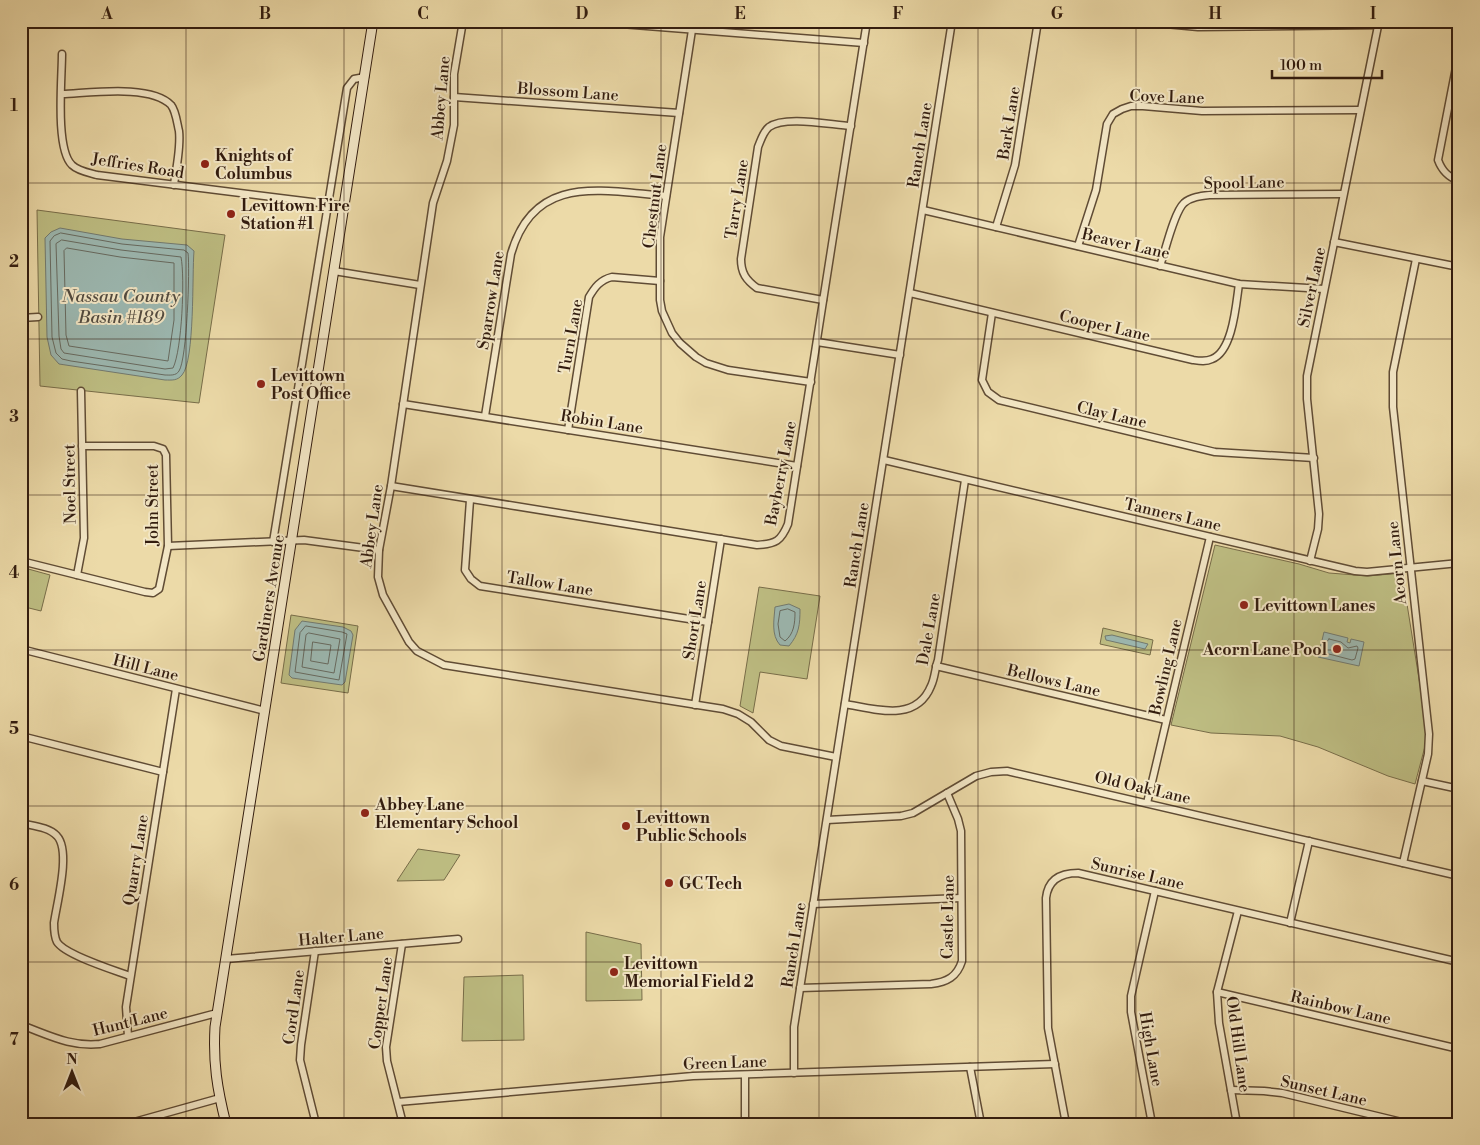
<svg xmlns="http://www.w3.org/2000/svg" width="1480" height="1145" font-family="'Libre Bodoni',serif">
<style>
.green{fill:#bebe83;stroke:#786d49}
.water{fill:#9cb8b1;stroke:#727a70}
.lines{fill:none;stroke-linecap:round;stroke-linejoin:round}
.shore{stroke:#676a60;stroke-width:1}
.minor-casing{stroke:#604c35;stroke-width:9}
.secondary-casing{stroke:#321c0f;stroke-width:11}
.minor{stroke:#f3e7c6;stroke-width:6}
.secondary{stroke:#f3e7c6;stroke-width:9}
.grid{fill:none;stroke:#321c0f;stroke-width:1;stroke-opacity:0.55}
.poi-dot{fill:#8f2418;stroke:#f3e7c6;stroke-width:2}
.labels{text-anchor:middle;stroke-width:4;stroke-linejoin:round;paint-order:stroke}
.street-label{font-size:16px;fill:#321c0f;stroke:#f3e7c6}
.poi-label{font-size:16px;font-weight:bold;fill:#321c0f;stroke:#f3e7c6;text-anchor:start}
.water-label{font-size:18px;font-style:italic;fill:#524b40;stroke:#f3e7c6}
.neatline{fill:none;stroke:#321c0f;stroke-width:2}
.grid-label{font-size:16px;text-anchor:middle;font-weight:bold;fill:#321c0f}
</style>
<rect width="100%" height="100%" fill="#ecdaa8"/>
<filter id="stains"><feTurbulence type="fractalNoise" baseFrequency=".004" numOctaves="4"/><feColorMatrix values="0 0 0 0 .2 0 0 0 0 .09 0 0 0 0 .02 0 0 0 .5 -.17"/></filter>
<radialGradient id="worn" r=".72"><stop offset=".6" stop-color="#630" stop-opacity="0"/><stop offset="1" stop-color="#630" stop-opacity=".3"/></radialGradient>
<!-- green -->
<g class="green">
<polygon points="37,210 225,235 199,403 40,386"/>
<polygon points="1215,545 1299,564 1329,573 1368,576 1402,573 1428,735 1415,784 1388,776 1318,747 1280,736 1211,733 1171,725"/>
<polygon points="21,567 50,575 41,611 21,606"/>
<polygon points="759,587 820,596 807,679 760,672 753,713 740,706"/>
<polygon points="291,615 358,626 348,693 281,683"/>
<polygon points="1103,628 1153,640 1150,655 1100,644"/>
<polygon points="418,849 460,855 444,880 397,881"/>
<polygon points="586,932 641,944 642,1000 586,1001"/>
<polygon points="523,975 524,1040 462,1041 464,977"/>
</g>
<!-- water -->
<g class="water">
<path d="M60,228L122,239L187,245L194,251C192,274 195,361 182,375C177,381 172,380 165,380L59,364L51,355L47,337L45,238L51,232Z"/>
<path d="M789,604L800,609C800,625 799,634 789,646L780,645C771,635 774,620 775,607Z"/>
<polygon points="302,621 343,627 351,631 353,635 345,682 342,685 292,678 289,675 295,630"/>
<polygon points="1324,632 1348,638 1347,642 1350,643 1351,639 1364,642 1359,666 1318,657"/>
<polygon points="1112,635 1148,644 1145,649 1106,640 1105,636"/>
</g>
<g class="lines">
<!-- shore -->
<g class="shore">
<path d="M61,233L122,244L184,250L188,253C190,269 187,359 179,371C176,376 170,375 165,375L71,361L62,359L56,353L52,337L50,241L54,236Z"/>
<path d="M62,240L121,250L181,257C185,277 182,350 173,368L165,369L64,353L61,349L59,336L56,244Z"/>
<polygon points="67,248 120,257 174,263 174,320 168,361 69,346 66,335 64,251"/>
<path d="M788,609L795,612C795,623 794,634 785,641L780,637L778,624L780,611Z"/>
<polygon points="306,626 342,632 347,634 339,680 295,672 300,633"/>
<polygon points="309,633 340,639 334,673 302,667 306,635"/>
<path d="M1329,639L1341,642L1348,648L1357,646L1358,648L1355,659L1352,660L1325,653C1324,650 1326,641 1329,639Z"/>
<polygon points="313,642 331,645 328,664 311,661"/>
</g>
<!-- minor casing -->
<g class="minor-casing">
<g id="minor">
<polyline points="463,21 454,74 454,125 447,161 433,203 391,486 379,550 378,577 383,595 409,642 417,651 444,665 723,709 738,714 751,722 769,740 781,746 836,757"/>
<polyline points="583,21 864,43"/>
<polyline points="1133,21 1198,27 1378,25"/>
<polyline points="692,30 660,237 660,300 662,311 672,333 680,343 696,357 706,363 728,370 811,382"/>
<path d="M1459,52L1438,160C1442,171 1448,177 1459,181"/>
<path d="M62,54C62,78 55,149 72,165C78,171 90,173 97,175L344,206"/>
<path d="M62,94C90,93 151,84 171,105C176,111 177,123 179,131C181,148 176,168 174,185"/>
<polyline points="454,97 679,113"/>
<polyline points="923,210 1239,284 1324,289"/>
<polyline points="996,227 1015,165 1038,21"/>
<polyline points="1334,242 1459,267"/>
<polyline points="1078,246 1096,190 1107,124 1113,114 1122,109 1131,106 1143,106 1202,111 1360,110"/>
<path d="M1160,266C1165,252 1174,212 1184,203C1191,197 1201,196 1210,195L1343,194"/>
<polyline points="334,271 420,285"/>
<path d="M910,293L1193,360C1200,361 1206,362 1212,359C1233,351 1236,304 1239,284"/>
<path d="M823,300L757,288C746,280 741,273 741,259L758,147C761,140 763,132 769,127C785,115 831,125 851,126"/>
<polyline points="992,313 982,380 988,392 999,400 1215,452 1314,458"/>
<polyline points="21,318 38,317"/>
<polyline points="817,342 900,355"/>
<polyline points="403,404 797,466"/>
<path d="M485,416L511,254C534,173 601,191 666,196"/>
<path d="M568,430L589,297C595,287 600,280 612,277L660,281"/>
<polyline points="884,460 1355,571 1367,572 1459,563"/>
<path d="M391,486L757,545C776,544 781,541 788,524L867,21"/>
<polyline points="470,500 465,570 471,579 480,586 708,622"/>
<polyline points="273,542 347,88 354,79 365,77"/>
<polyline points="168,546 304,540 379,550"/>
<polyline points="21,561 145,592 153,593 159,589 168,546 166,455 163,449 154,446 82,446"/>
<polyline points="1310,561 1318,529 1319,514 1307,399 1307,376 1379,21"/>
<polyline points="77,575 84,538 81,391"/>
<polyline points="21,649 265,711"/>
<polyline points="936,666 1166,720"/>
<path d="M845,704C875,709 916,723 931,686C935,678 935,668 938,660L965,480"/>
<polyline points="695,705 721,539"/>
<polyline points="21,736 163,772"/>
<polyline points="1422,781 1459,789"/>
<polyline points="1147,803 1210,537"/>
<polyline points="827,820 901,816 913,813 976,776 991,772 1007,771 1459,876"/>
<path d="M21,823C33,826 49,827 57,836C71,851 57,902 54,923C54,929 54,936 57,942C65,955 114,970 130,976"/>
<polyline points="1403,863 1428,754 1429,734 1393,407 1393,372 1416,259"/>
<polyline points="813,904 961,898"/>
<polyline points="1290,923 1309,841"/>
<polyline points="402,944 386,1047 387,1061 403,1124"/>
<polyline points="315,951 301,1045 300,1060 316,1124"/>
<polyline points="226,959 458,939"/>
<path d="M800,988L931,984C947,982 957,977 962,961L961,831L958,819L947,793"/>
<polyline points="1217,992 1459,1049"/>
<path d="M21,1025C49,1035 70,1047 100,1044L217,1013"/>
<polyline points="128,1036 126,1007 176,689"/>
<polyline points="970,1067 981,1124"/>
<polyline points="794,1073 794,1027 952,21"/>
<polyline points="745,1075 745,1124"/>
<polyline points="1231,1090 1264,1091 1282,1093 1410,1124"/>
<polyline points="398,1102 693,1076 1055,1064"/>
<polyline points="127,1124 220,1098"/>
<path d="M1066,1124L1048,1028L1046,898C1048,880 1060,873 1078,873L1459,962"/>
<polyline points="1152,1124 1131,1012 1131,996 1155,891"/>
<polyline points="1237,1124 1219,1023 1217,992 1238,911"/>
</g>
</g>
<!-- secondary casing -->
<g class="secondary-casing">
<path id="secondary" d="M226,1124C217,1088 213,1063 215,1027L373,21"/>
</g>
<!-- minor -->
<use href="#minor" class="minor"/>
<!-- secondary -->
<use href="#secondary" class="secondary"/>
</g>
<!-- grid -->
<path class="grid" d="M186,21V1124M344,21V1124M502,21V1124M661,21V1124M819,21V1124M978,21V1124M1136,21V1124M1294,21V1124M21,183H1459M21,339H1459M21,495H1459M21,650H1459M21,806H1459M21,962H1459"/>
<!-- markers -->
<g class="poi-dot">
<circle cx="205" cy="164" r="5"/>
<circle cx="231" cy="214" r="5"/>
<circle cx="261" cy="384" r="5"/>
<circle cx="1244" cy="605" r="5"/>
<circle cx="1337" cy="649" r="5"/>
<circle cx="365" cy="813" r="5"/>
<circle cx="626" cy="826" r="5"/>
<circle cx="669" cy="883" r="5"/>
<circle cx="614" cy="972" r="5"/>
</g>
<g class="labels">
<!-- street labels -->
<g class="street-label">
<text transform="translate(568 91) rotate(4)" y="6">Blossom Lane</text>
<text transform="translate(1167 96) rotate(2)" y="6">Cove Lane</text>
<text transform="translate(440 98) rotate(-85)" y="6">Abbey Lane</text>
<text transform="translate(1008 123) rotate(-81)" y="6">Bark Lane</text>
<text transform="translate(919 145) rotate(-81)" y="6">Ranch Lane</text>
<text transform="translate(138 165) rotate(9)" y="6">Jeffries Road</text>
<text transform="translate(1244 182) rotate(-1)" y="6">Spool Lane</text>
<text transform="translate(654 196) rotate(-83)" y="6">Chestnut Lane</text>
<text transform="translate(736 199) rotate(-81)" y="6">Tarry Lane</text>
<text transform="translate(1126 243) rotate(13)" y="6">Beaver Lane</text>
<text transform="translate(1311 287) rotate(-78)" y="6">Silver Lane</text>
<text transform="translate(490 300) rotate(-81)" y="6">Sparrow Lane</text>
<text transform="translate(1105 325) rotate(13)" y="6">Cooper Lane</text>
<text transform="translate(570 336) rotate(-80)" y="6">Turn Lane</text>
<text transform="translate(1112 414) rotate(13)" y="6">Clay Lane</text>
<text transform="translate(602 421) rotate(9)" y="6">Robin Lane</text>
<text transform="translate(780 473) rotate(-79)" y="6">Bayberry Lane</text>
<text transform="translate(69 484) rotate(-91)" y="6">Noel Street</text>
<text transform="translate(152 505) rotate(-90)" y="6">John Street</text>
<text transform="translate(1173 514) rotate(13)" y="6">Tanners Lane</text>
<text transform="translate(371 526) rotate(-82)" y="6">Abbey Lane</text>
<text transform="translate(856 545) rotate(-81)" y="6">Ranch Lane</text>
<text transform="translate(1396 563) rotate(-96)" y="6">Acorn Lane</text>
<text transform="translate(550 583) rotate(9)" y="6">Tallow Lane</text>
<text transform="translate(268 598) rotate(-81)" y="6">Gardiners Avenue</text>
<text transform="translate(694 620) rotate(-81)" y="6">Short Lane</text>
<text transform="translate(928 629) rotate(-80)" y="6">Dale Lane</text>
<text transform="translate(146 667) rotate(14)" y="6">Hill Lane</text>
<text transform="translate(1165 667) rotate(-77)" y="6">Bowling Lane</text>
<text transform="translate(1054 680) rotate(13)" y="6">Bellows Lane</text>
<text transform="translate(1143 787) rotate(13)" y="6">Old Oak Lane</text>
<text transform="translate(135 860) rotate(-81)" y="6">Quarry Lane</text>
<text transform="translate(1138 873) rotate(13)" y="6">Sunrise Lane</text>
<text transform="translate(947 917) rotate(-89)" y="6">Castle Lane</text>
<text transform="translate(341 936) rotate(-5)" y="6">Halter Lane</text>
<text transform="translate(793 945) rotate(-81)" y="6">Ranch Lane</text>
<text transform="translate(380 1003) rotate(-82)" y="6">Copper Lane</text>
<text transform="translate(293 1007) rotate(-82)" y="6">Cord Lane</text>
<text transform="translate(1341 1007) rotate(13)" y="6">Rainbow Lane</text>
<text transform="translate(130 1021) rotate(-14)" y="6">Hunt Lane</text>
<text transform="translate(1239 1044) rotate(82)" y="6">Old Hill Lane</text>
<text transform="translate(1152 1049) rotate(80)" y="6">High Lane</text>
<text transform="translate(725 1062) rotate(-2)" y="6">Green Lane</text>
<text transform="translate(1324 1090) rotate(13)" y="6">Sunset Lane</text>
</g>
<!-- poi labels -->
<g class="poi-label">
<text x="215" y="161">Knights of<tspan x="215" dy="18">Columbus</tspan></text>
<text x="241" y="211">Levittown Fire<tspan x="241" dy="18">Station #1</tspan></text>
<text x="271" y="381">Levittown<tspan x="271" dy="18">Post Office</tspan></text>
<text x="1254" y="611">Levittown Lanes</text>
<text x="1327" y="655" text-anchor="end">Acorn Lane Pool</text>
<text x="375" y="810">Abbey Lane<tspan x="375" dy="18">Elementary School</tspan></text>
<text x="636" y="823">Levittown<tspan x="636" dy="18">Public Schools</tspan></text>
<text x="679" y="889">GC Tech</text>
<text x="624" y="969">Levittown<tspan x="624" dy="18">Memorial Field 2</tspan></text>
</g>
<!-- water labels -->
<g class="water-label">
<text x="121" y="302">Nassau County<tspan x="121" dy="21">Basin #189</tspan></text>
</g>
</g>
<!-- margin -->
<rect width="1480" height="1145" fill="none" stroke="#ecdaa8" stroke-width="55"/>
<!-- north arrow -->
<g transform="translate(72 1072)" stroke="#f3e7c6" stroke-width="4" paint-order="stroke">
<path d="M0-4L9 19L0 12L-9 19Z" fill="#321c0f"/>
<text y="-8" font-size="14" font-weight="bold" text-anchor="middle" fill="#321c0f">N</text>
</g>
<!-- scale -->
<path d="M1272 70v8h110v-8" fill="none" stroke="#321c0f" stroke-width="2.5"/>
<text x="1280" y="70" font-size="15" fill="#321c0f" stroke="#f3e7c6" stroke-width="4" paint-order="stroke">100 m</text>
<rect x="28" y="28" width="1424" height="1090" class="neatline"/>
<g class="grid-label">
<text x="107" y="19">A</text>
<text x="265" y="19">B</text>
<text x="423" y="19">C</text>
<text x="582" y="19">D</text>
<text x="740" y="19">E</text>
<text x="898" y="19">F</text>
<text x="1057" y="19">G</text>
<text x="1215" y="19">H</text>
<text x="1373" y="19">I</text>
<text x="14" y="111">1</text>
<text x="14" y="267">2</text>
<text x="14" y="422">3</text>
<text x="14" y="578">4</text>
<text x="14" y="734">5</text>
<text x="14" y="890">6</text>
<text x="14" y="1045">7</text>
</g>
<rect width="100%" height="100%" filter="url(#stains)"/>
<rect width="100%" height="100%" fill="url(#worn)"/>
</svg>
